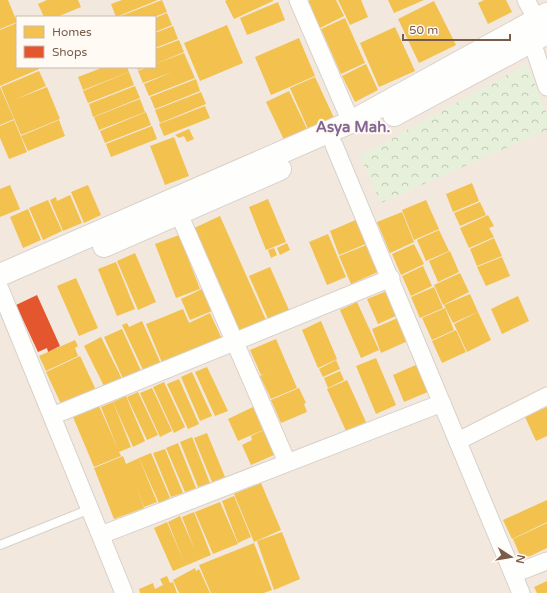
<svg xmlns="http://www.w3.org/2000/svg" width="547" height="593" font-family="'Varela Round',sans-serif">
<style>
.residential{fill:#f2e8de;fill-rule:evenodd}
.forest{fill:url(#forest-crowns)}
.homes{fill:#f2c14e}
.shops{fill:#e4572e}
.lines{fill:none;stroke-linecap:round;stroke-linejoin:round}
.lane-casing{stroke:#d7d1cb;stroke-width:10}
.street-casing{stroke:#d7d1cb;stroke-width:19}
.secondary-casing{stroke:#d9d2cb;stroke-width:24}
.lane{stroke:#fefefd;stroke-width:8}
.street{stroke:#fefefd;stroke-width:17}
.secondary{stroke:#fefefd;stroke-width:22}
.labels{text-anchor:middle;stroke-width:4;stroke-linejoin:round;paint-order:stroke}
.district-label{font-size:15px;font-weight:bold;fill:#846695;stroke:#fffaf3}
</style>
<defs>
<pattern id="forest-crowns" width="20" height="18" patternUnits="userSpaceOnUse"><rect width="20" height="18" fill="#e7f0db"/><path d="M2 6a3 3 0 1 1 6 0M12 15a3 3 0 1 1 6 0" fill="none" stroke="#c0c6b4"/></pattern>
</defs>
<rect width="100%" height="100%" fill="#f9f5f0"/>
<!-- residential -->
<path class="residential" d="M0,0H547V593H0ZM17,17H155V67H17Z"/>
<!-- forest -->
<polygon class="forest" points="527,64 547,114 547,130 381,203 360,156"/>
<!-- homes -->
<g class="homes">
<polygon points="0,0 8,0 17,22 0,29"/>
<polygon points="47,0 78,0 81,7 57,17 44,17 38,4"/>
<polygon points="122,0 158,0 116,17 111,4"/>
<polygon points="162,0 167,12 154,17 118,17"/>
<polygon points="227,0 273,0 273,1 234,19 225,1"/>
<polygon points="310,0 336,0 344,16 320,28 307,2"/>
<polygon points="338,0 361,0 368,17 350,25"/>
<polygon points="388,0 424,0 394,13"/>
<polygon points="484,0 506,0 512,12 488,24 478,3"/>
<polygon points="434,1 456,45 419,63 398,19"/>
<polygon points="278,2 285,20 247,35 240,18"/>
<polygon points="167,13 172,25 155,32 155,18"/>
<polygon points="345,18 365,63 341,74 321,29"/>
<polygon points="17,23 17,67 38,67 39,69 0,86 0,30"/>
<polygon points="227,25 243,63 200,81 184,43"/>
<polygon points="173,26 178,39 155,48 155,33"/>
<polygon points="395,27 415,71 379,87 360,43"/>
<polygon points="299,38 315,76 271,95 255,57"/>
<polygon points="179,40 184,52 155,64 155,49"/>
<polygon points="184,53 195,78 149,96 144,84 172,72 143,83 138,71 148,67 155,67 155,64"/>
<polygon points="366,64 378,90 355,102 342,76"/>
<polygon points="104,67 127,67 129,72 83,90 78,77"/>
<polygon points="137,67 146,67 138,70"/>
<polygon points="39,71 46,86 14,100 47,87 60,119 21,135 1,87"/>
<polygon points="129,72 134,85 88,103 83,91"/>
<polygon points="315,77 334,118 308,129 290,88"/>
<polygon points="196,79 200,91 155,109 150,97"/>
<polygon points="135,86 140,98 93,117 89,104"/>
<polygon points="0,87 14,119 0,125"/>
<polygon points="289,91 307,129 284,140 266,102"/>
<polygon points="201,92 206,104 160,123 155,110"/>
<polygon points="140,99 145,112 99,130 94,117"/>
<polygon points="205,106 210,118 164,136 159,124"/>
<polygon points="146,112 151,125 105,143 100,131"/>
<polygon points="14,120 27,152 9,159 0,138 0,126"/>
<polygon points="59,120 65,136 28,151 21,136"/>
<polygon points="152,126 157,139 111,157 106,144"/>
<polygon points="189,129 194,139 187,142 184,136 179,138 175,135"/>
<polygon points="174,137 189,176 165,185 150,146"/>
<polygon points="472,183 479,201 453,212 446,194"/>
<polygon points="10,185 20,209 0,217 0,189"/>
<polygon points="88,185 101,215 84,223 71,192"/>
<polygon points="70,195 82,223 63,231 50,200 56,197 57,201"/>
<polygon points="268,199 286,242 266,250 249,207"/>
<polygon points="48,200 62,231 43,240 29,208"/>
<polygon points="426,200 439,229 414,240 402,210"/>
<polygon points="480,202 486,215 460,226 454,213"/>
<polygon points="28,209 41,240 23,248 10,217"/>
<polygon points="402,212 414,242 390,253 377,222"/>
<polygon points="488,215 494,226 489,228 494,237 469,248 460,228"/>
<polygon points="220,216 266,320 239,332 192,229"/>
<polygon points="358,219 368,243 339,255 330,231"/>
<polygon points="439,230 449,251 426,261 417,240"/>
<polygon points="328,234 346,277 327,285 309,242"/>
<polygon points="179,235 200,289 176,298 155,244"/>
<polygon points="494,238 502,256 477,266 470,249"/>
<polygon points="287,243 290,250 280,255 277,248"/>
<polygon points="369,244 380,271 351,284 339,256"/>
<polygon points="414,244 424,264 401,275 392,254"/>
<polygon points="274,248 277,255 271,258 268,250"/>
<polygon points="450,251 459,272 438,282 429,261"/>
<polygon points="135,253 156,302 138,310 117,261"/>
<polygon points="502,257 510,276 486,286 477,267"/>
<polygon points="116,262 135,309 117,316 98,269"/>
<polygon points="423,266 432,286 411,296 402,276"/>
<polygon points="270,267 289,310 268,319 249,276"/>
<polygon points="460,273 469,292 443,305 434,285"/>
<polygon points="76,278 98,328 79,336 57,286"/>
<polygon points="434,287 443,308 420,318 411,297"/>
<polygon points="202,289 212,311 190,320 181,299"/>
<polygon points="387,291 398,315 378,324 367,299"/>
<polygon points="470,294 478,312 453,323 444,305"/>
<polygon points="518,296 529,321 502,334 491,309"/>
<polygon points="357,302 379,350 361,358 340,310"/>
<polygon points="445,308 454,330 432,340 422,318"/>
<polygon points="183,309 189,323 210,313 222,339 200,349 197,341 200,349 163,365 146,324"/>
<polygon points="478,312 491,340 467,352 454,324"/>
<polygon points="400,317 410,340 381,353 372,329"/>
<polygon points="142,321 161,364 144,372 122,325 127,323 129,327"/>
<polygon points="321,321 337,359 318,368 302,330"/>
<polygon points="122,329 142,373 124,381 104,337"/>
<polygon points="456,330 466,352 442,363 432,341"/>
<polygon points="101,337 123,381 106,390 84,346"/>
<polygon points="276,339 297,388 271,399 260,376 266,373 261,375 250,350"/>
<polygon points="75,340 78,346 75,348 78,356 46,371 39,356"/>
<polygon points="80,356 96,390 62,406 46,372"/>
<polygon points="376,358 396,405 376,414 356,366"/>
<polygon points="336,360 340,369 323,377 319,369"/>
<polygon points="418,364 430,391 404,402 393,375"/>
<polygon points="207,367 228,411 215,416 195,372"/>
<polygon points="340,371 344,380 328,388 324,378"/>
<polygon points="192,372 212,416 200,421 181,377"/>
<polygon points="179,379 199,424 188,429 167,384"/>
<polygon points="347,380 366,422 346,431 327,389"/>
<polygon points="164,382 185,427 174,433 153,387"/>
<polygon points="152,388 172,431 160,437 140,393"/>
<polygon points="299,388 306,403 304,404 307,412 281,423 271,400"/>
<polygon points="138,392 158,435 147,440 127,397"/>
<polygon points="126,396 145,441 133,447 113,402"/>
<polygon points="113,402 131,447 119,452 121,456 94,467 73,417 99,406 118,449 101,407"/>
<polygon points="253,407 263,430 238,441 228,419"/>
<polygon points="547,407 547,436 536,441 525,417"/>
<polygon points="264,430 274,455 251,465 242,445 252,440 251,436"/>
<polygon points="207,433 225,477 212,482 194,438"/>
<polygon points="192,437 210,483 198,487 180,442"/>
<polygon points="178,443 196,488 185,492 166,448"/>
<polygon points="165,449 183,493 171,497 153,453"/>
<polygon points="151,453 170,498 159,503 139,458"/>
<polygon points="123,456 126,464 139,458 157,502 144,507 136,486 144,508 114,519 94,468"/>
<polygon points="261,483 281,530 254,542 234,494"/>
<polygon points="234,496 251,537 238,543 222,501"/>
<polygon points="547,500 547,522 512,539 503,520"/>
<polygon points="220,502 238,544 225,549 216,526 225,549 213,554 195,512"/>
<polygon points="194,512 211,555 173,571 154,528 167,522 185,564 168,522 180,516 195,550 182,517"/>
<polygon points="547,523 547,548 522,560 513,539"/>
<polygon points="282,532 300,579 274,590 257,541"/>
<polygon points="254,543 272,590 264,593 211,593 199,565"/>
<polygon points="195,568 196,571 199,569 210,593 179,593 173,580"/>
<polygon points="167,576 170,583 173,582 177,593 140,593 139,589 153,583 155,589 163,585 160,579"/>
<polygon points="547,581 547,593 537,593 534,587"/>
</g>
<!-- shops -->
<polygon class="shops" points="37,295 60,346 48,352 47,348 38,352 16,305"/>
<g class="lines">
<!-- lane casing -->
<g class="lane-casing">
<polyline id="lane" points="0,545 90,509"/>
</g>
<!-- street casing -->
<g class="street-casing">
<g id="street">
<polyline points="298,0 351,122"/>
<polyline points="526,0 537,20"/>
<polyline points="532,42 547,87"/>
<polyline points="334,145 521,593"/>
<polyline points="179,214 287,462"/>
<polyline points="0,289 124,593"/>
<polyline points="52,416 391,278"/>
<polyline points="458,441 547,396"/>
<polyline points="101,535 442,403"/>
<polyline points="513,574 547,561"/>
</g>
</g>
<!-- secondary casing -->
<g class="secondary-casing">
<g id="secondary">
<polyline points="394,115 547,33"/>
<polyline points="104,246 280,169"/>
<polyline points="0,275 351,122 547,14"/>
</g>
</g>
<!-- lane -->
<use href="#lane" class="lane"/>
<!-- street -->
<use href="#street" class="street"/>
<!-- secondary -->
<use href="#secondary" class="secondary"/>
</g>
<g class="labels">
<!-- district labels -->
<g class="district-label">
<text x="353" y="132">Asya Mah.</text>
</g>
</g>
<!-- legend -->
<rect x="16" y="16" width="140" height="52" fill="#fffaf3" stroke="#cabbb1"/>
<rect x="24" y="26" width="20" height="12" fill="#f2c14e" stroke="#cabbb1"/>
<text x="52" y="36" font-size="12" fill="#7a5c4d">Homes</text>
<rect x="24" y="46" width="20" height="12" fill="#e4572e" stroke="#cabbb1"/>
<text x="52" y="56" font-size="12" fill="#7a5c4d">Shops</text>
<!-- north arrow -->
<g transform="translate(511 557) rotate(102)" stroke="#fffaf3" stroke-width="3" paint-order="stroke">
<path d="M0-3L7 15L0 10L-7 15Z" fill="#7a5c4d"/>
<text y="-6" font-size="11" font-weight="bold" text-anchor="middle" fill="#7a5c4d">N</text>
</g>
<!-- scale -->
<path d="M403 34v6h107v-6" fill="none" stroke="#7a5c4d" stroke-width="2"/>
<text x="409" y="34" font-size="12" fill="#7a5c4d" stroke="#fffaf3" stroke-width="3" paint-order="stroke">50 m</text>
</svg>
